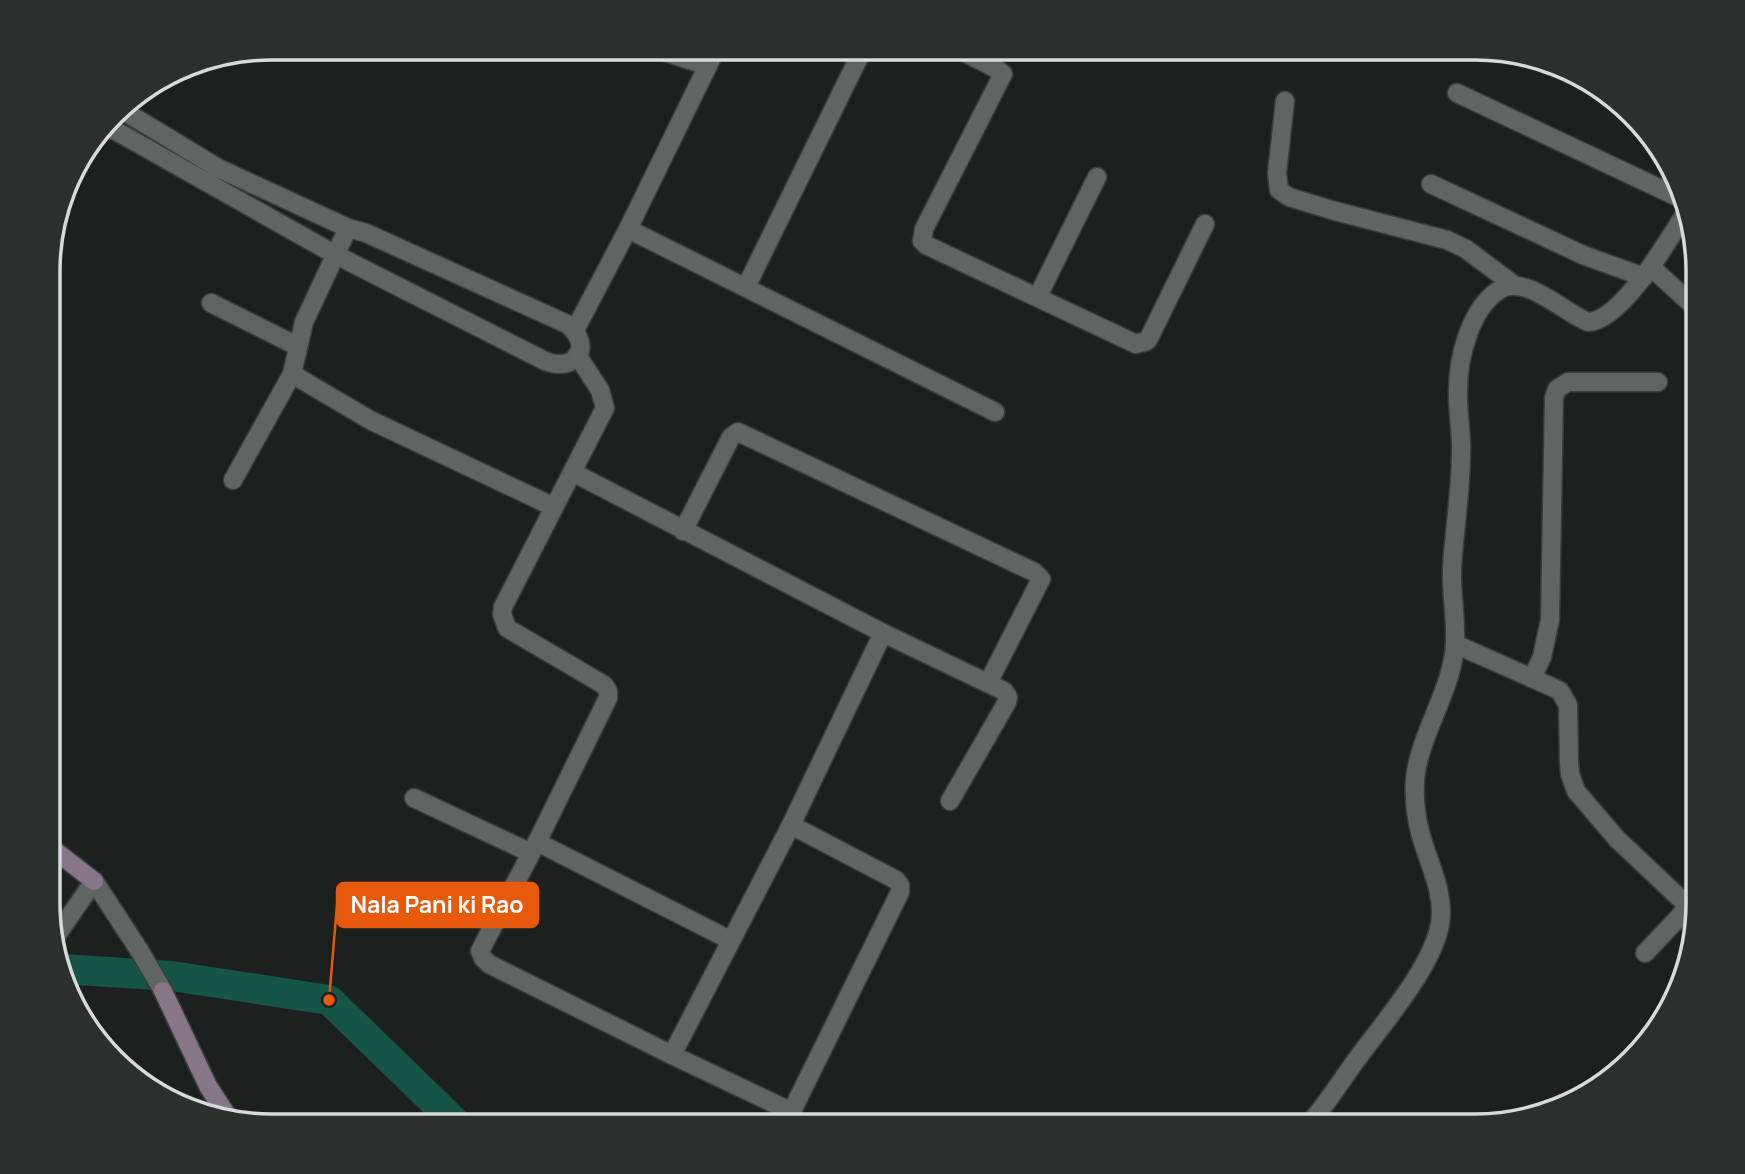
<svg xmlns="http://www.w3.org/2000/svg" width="1745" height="1174" font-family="Manrope,sans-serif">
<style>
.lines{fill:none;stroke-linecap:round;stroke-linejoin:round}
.river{stroke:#165448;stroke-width:30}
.street-casing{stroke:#393d3c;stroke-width:21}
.secondary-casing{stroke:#393d3c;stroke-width:21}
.street{stroke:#5f6563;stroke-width:18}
.secondary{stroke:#867687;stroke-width:18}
.rim{fill:none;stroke:#d7dad9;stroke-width:3.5}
.leader{fill:none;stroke:#e8590c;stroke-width:2.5}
.callout-dot{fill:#e8590c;stroke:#1c2120;stroke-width:2.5}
.callout{fill:#e8590c;stroke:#e8590c;stroke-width:2.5}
.callout-label{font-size:23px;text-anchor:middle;font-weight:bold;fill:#fff}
</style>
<rect width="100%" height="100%" fill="#1c2120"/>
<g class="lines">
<!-- river -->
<polyline class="river" points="62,969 172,976 329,1000 460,1127"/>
<!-- street casing -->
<g class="street-casing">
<g id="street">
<polyline points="650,47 708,66"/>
<polyline points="954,47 995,68 1003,74 924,229 922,241 926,245 1136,344 1147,341 1150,336 1205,224"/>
<polyline points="1457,93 1680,198"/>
<polyline points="1285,101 1277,173 1279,190 1289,197 1335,211 1447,240 1466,249 1514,285"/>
<path d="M104,127L116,131L334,254L545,361C575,373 595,347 567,324L366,233L348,228L218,168L119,108"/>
<polyline points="1431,184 1583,255 1644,277"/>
<polyline points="628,229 995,412"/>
<polyline points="1651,267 1697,309"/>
<polyline points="746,287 864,47"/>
<polyline points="1038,296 1097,177"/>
<polyline points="211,303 297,346"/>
<polyline points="575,330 628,229 717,47"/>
<polyline points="577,355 600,390 605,408 503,607 502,614 507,628 604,685 608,691 608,698 540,836 480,951 483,958 489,964 672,1055 792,1112"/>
<polyline points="292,374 370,420 554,507"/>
<polyline points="574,473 883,633 1004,691 1008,697 1007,702 950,801"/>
<polyline points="233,480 292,374 304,322 348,228"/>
<polyline points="683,531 731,437 738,432 1034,572 1041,579 1039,583 988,683"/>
<polyline points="1455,644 1552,687 1560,691 1568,705 1569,762 1570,774 1576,791 1617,839 1686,904 1682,914 1645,953"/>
<polyline points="1532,678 1542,657 1550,620 1554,398 1557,389 1568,382 1658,382"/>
<polyline points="414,798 531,853"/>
<polyline points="537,842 730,940"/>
<polyline points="52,942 94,881 141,953 163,991"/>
<polyline points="672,1055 791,825 883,633"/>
<path d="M1307,1126C1325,1107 1339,1084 1354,1063C1380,1027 1433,967 1440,924C1445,891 1428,863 1420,832C1416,816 1414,796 1415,780C1418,740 1448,696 1454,654C1458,626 1451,597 1452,569C1454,531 1461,492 1461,453C1462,432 1457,411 1458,390C1458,358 1470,309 1499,290C1525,273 1563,312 1588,322C1621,321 1668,241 1685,214"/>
<polyline points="784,1127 900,892 900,885 896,880 791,825"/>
</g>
</g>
<!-- secondary casing -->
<g class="secondary-casing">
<g id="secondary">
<polyline points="49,846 94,881"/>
<polyline points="163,991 208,1086 230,1120"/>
</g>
</g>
<!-- street -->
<use href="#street" class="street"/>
<!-- secondary -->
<use href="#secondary" class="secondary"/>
</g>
<!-- crop -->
<path d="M0 0H1745V1174H0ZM271 60H1475A211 211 0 0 1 1686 271V903A211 211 0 0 1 1475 1114H271A211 211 0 0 1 60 903V271A211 211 0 0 1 271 60Z" fill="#2b302f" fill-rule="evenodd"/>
<path class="rim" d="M271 60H1475A211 211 0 0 1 1686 271V903A211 211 0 0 1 1475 1114H271A211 211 0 0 1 60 903V271A211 211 0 0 1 271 60Z"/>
<!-- callouts -->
<path class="leader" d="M329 1000L337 905"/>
<circle class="callout-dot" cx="329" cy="1000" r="7"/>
<rect class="callout" x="337" y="883" width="201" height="44" rx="7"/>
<g class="callout-label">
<text x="437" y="913">Nala Pani ki Rao</text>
</g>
</svg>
